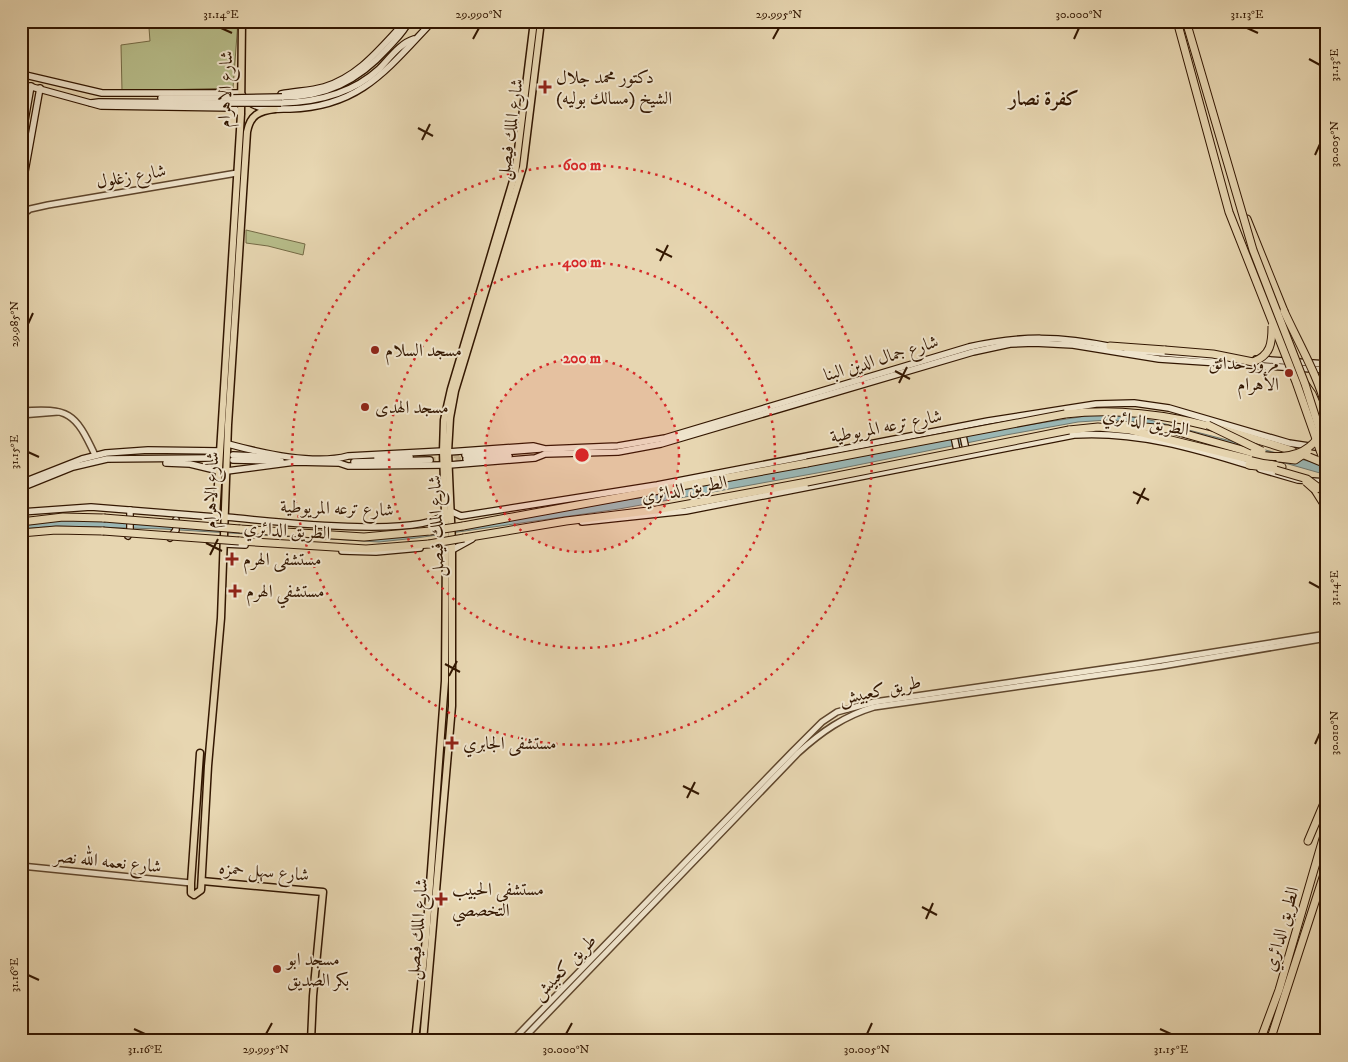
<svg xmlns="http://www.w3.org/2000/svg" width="1348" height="1062" font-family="'IM FELL DW Pica',Amiri,serif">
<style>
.green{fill:#b7bd8a;stroke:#746a45}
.water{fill:#9ab7b5;stroke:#70776d}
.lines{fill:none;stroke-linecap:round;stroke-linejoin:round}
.secondary-tunnel{stroke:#c3b08e;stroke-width:5.5;stroke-dasharray:5.5 3;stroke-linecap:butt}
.tertiary-casing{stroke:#5f462c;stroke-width:8}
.secondary-casing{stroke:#321600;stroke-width:8}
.primary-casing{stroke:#321600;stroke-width:9}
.motorway-casing{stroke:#321600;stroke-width:9}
.tertiary{stroke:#efe4cc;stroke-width:5}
.secondary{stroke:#efe4cc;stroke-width:5.5}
.primary{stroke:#e7d6b1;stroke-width:6}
.motorway{stroke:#e7d6b1;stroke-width:7}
.secondary-bridge-casing{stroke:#321600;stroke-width:8;stroke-linecap:butt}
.motorway-bridge-casing{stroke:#321600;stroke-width:9;stroke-linecap:butt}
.secondary-bridge{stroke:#efe4cc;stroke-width:5.5}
.motorway-bridge{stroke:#e7d6b1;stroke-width:7}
.ticks{fill:none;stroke:#321600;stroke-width:2}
.ring{fill:none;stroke:#d62828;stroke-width:2.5;stroke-dasharray:2.5 5}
.poi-dot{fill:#8f2418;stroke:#efe4cc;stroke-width:2}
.labels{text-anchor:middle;stroke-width:4;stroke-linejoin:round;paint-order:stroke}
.poi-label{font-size:18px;fill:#321600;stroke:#efe4cc;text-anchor:start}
.street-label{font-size:18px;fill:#321600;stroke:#efe4cc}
.quarter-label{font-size:20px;font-weight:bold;fill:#321600;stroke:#efe4cc}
.centre{fill:#d62828;stroke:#efe4cc;stroke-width:2.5}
.ring-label{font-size:15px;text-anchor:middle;font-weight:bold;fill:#d62828;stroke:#efe4cc;stroke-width:4;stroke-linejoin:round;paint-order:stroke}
.neatline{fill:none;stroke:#321600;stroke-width:2}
.ticks-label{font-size:12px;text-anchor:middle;fill:#321600}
</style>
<rect width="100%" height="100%" fill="#e7d6b1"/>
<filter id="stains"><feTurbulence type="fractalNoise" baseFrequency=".004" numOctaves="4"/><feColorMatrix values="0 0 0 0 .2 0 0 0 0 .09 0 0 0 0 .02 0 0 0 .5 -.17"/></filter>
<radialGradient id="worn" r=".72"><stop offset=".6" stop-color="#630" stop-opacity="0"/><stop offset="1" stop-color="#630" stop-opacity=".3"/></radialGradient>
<!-- green -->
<g class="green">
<polygon points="206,21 238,21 233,88 122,91 121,45 150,41 149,28"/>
<polygon points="246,230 305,244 303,255 268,246 246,243"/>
</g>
<!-- water -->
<polygon class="water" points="1127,414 1327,466 1327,475 1162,428 1133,422 1108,420 1078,422 1006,435 828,471 619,509 416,538 379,542 163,529 58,526 21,529 21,520 40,517 381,536 652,496 994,430 1093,415"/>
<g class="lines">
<!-- secondary-tunnel -->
<g class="secondary-tunnel">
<polyline points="210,454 223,455"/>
<polyline points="445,456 465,455"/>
<polyline points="430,460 466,459"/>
</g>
<!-- tertiary casing -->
<g class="tertiary-casing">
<g id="tertiary">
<polyline points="22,215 30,209 48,205 237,173"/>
<path d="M21,411C69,408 75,412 95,455"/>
<polyline points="21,415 58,412"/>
<polyline points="21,866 191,883"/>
<polyline points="512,1041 792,752 822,722 837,712 874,702 1138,664 1327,634"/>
<path d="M521,1041L798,753C821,732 844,716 874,707L1162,666L1327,638"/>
</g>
</g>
<!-- secondary casing -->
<g class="secondary-casing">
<g id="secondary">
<polyline points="21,74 102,93 241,93 243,96"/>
<polyline points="21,84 101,106 234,108 241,114"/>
<path d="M282,97C325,97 358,81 387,49C395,40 404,32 409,21"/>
<polyline points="161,98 230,98"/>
<path d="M278,101L281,94C296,91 310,91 324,87C360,76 381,47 406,21"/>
<path d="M249,102C261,111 276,109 290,109C361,107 388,68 433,21"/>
<polyline points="91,103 99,102 230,103"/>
<path d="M281,103C317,102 352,94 379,69C389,59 400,43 414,39"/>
<polyline points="21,143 31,86"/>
<polyline points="21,281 24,251 22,188 40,88"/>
<polyline points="1127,350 1222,358"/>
<polyline points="1256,359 1327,364"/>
<polyline points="962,431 967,454"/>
<polyline points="953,432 958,455"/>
<path d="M228,444C261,453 315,465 348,456L443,451"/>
<path d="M448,452L533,446L545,449L618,446L665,438L969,347C1020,335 1062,336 1113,347"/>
<polyline points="233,455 278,457"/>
<polyline points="465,455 540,449"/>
<polyline points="377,458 410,457"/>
<polyline points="466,459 509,456"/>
<polyline points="233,460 281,461"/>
<polyline points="354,462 430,460"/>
<polyline points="166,463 190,464 219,471"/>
<polyline points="449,465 535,458 545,454 618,452 661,444 973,352 1010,344 1034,343 1073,345 1159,359 1327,370"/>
<polyline points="1260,469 1298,480 1327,482"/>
<polyline points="227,471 295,462 339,463 348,466 366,466 443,465"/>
<polyline points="21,483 82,459 106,453 148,450 220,451"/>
<polyline points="21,488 73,467 107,459 210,458"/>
<polyline points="450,511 461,516 657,485 988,421 1096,404 1134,403 1169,408 1289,443 1322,448"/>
<polyline points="21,512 91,507 216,517"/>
<path d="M226,517C261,520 425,540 445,513"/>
<path d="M582,522L686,511L1074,435C1135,431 1194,448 1251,466"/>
<polyline points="128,536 130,531 130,510"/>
<polyline points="170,538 176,530 176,520"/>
<polyline points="225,544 245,545"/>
<polyline points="452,550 472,539"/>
<polyline points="342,551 376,552 420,548"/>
</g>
</g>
<!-- primary casing -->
<g class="primary-casing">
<g id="primary">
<polyline points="216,517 241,114 242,21"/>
<path d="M200,753L191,883V893L194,895L201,890L208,766L221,618L228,425L247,132C250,115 259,111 275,109"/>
<polyline points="202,881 323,892 313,996 311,1041"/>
<polyline points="415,1041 426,938 445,681 446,544 443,451 444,420 451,389 515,174 534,21"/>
<polyline points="423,1041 452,706 452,543 448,452 450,418 455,391 523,167 541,21"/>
</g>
</g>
<!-- motorway casing -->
<g class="motorway-casing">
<g id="motorway">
<polyline points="1247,219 1284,311"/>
<polyline points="1110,346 1165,350"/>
<polyline points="1305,384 1312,394 1327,429"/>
<path d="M1065,414C1147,404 1217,427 1293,451"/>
<polyline points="1120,425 1168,429 1253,453"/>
<polyline points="1069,430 1098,427 1130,430 1282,467"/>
<polyline points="1249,465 1271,468"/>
<polyline points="1315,490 1327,509"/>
<polyline points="21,522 63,517 104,518"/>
<polyline points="463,526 807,463"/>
<polyline points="240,529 364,537 430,531"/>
<polyline points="21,533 56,530 103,531"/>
<polyline points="464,538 566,521 656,510 807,482"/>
<polyline points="239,541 366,549 429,544"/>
<polyline points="1308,841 1327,796"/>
<polyline points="1260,1041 1279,990 1327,825"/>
<polyline points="1270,1041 1327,865"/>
</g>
</g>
<!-- tertiary -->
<use href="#tertiary" class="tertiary"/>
<!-- secondary -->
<use href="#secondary" class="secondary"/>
<!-- primary -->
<use href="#primary" class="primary"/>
<!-- motorway -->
<use href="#motorway" class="motorway"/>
<!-- secondary-bridge casing -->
<g class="secondary-bridge-casing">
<g id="secondary-bridge">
<polyline points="230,98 282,97"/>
<polyline points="230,103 281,103"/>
</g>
</g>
<!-- motorway-bridge casing -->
<g class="motorway-bridge-casing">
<g id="motorway-bridge">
<polyline points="1177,21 1229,212 1296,382 1327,470"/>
<polyline points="1186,21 1253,250 1305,384 1327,453"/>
<path d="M1165,350L1213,354L1253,362C1271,355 1272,343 1272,326"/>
<polyline points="1208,425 1262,451"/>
<path d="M1253,453C1270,458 1294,459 1309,447C1321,438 1327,421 1325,406C1321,382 1295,336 1284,311"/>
<polyline points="1302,454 1326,464"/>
<polyline points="1279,458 1295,460 1308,451"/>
<polyline points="807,463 1065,414"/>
<polyline points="1276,470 1307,479 1327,494"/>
<polyline points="807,482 1069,430"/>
<polyline points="1306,482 1315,490"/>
<polyline points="104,518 240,529"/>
<polyline points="103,531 239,541"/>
<polyline points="430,531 463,526"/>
<polyline points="429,544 464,538"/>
</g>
</g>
<!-- secondary-bridge -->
<use href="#secondary-bridge" class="secondary-bridge"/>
<!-- motorway-bridge -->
<use href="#motorway-bridge" class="motorway-bridge"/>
</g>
<!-- ticks -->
<path class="ticks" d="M221,28L232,33M1247,28L1258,33M473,39L479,28M773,39L779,28M1074,39L1079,28M1309,59L1320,65M418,128L433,136M422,140L430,124M1315,155L1320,144M656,249L672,257M660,261L668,245M28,324L33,313M895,371L910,379M899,383L907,367M28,452L39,457M1133,492L1149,500M1137,504L1145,488M206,543L222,551M210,555L218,539M1309,582L1320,588M445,664L460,672M449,676L457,661M1315,744L1320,733M683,786L699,794M687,798L695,782M922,907L937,915M926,919L933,903M28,975L39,980M134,1029L145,1034M1160,1029L1171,1034M266,1034L272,1023M566,1034L572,1023M867,1034L872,1023"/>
<!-- distance rings -->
<circle cx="582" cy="455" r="97" fill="#d62828" fill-opacity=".12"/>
<g class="ring">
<circle cx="582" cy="455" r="97"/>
<circle cx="582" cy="455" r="193"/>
<circle cx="582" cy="455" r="290"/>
</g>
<!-- markers -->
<g class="poi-dot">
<path d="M542.5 79.5h5v5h5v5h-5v5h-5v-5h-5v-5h5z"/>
<circle cx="375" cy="350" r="5"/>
<circle cx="1289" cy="373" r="5"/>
<circle cx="365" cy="407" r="5"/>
<path d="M229.5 551.5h5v5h5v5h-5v5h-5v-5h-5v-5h5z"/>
<path d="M232.5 583.5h5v5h5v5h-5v5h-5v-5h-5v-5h5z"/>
<path d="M449.5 735.5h5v5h5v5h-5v5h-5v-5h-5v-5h5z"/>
<path d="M438.5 891.5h5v5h5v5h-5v5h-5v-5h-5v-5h5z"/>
<circle cx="277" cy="969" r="5"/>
</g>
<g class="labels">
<!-- poi labels -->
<g class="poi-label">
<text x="556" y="83">دكتور محمد جلال<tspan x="556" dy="21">الشيخ (مسالك بوليه)</tspan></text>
<text x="385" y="356">مسجد السلام</text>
<text x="1279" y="369" text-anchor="end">مرور حدائق<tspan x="1279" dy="21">الأهرام</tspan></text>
<text x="375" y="413">مسجد الهدى</text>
<text x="243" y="565">مستشفى الهرم</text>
<text x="246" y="597">مستشفي الهرم</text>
<text x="463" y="749">مستشفى الجابري</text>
<text x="452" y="895">مستشفى الحبيب<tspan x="452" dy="21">التخصصي</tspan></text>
<text x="287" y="965">مسجد ابو<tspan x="287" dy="21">بكر الصديق</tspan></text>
</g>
<!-- street labels -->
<g class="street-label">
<text transform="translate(225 89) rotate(-88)" y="6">شارع الاهرام</text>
<text transform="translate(510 129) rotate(-82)" y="6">شارع الملك فيصل</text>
<text transform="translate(131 176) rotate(-10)" y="6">شارع زغلول</text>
<text transform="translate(881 358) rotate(-17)" y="6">شارع جمال الدين البنا</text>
<text transform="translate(1146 422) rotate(10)" y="6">الطريق الدائري</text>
<text transform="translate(886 426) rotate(-11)" y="6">شارع ترعه المريوطية</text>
<text transform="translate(684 489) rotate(-10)" y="6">الطريق الدائري</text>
<text transform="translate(211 490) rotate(-88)" y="6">شارع الاهرام</text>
<text transform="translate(337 508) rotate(2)" y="6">شارع ترعه المريوطية</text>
<text transform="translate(436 526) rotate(-92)" y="6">شارع الملك فيصل</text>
<text transform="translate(287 530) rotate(4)" y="6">الطريق الدائري</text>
<text transform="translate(880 690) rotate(-12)" y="6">طريق كعبيش</text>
<text transform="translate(108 861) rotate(6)" y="6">شارع نعمه الله نصر</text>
<text transform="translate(264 871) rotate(5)" y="6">شارع سهل حمزه</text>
<text transform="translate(417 929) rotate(-85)" y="6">شارع الملك فيصل</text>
<text transform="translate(1281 929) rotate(-74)" y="6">الطريق الدائري</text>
<text transform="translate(564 967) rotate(-46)" y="6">طريق كعبيش</text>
</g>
<!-- quarter labels -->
<g class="quarter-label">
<text x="1044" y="105">كفرة نصار</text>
</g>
</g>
<circle cx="582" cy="455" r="8" class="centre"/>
<g class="ring-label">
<text x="582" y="170">600 m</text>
<text x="582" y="267">400 m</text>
<text x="582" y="363">200 m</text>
</g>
<!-- margin -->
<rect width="1348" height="1062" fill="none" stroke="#e7d6b1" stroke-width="55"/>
<rect x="28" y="28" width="1292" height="1006" class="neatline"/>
<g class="ticks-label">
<text x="221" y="18">31.14°E</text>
<text x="479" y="18">29.990°N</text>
<text x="779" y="18">29.995°N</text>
<text x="1079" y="18">30.000°N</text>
<text x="1247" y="18">31.13°E</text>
<text transform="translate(1334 65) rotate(-90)" y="4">31.13°E</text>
<text transform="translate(1334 144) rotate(-90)" y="4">30.005°N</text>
<text transform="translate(14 324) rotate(-90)" y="4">29.985°N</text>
<text transform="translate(14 452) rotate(-90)" y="4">31.15°E</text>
<text transform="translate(1334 588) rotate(-90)" y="4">31.14°E</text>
<text transform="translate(1334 733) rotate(-90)" y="4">30.010°N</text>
<text transform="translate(14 975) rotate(-90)" y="4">31.16°E</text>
<text x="145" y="1053">31.16°E</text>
<text x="266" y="1053">29.995°N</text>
<text x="566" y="1053">30.000°N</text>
<text x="867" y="1053">30.005°N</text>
<text x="1171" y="1053">31.15°E</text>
</g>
<rect width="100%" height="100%" filter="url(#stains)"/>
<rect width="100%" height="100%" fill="url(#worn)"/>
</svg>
